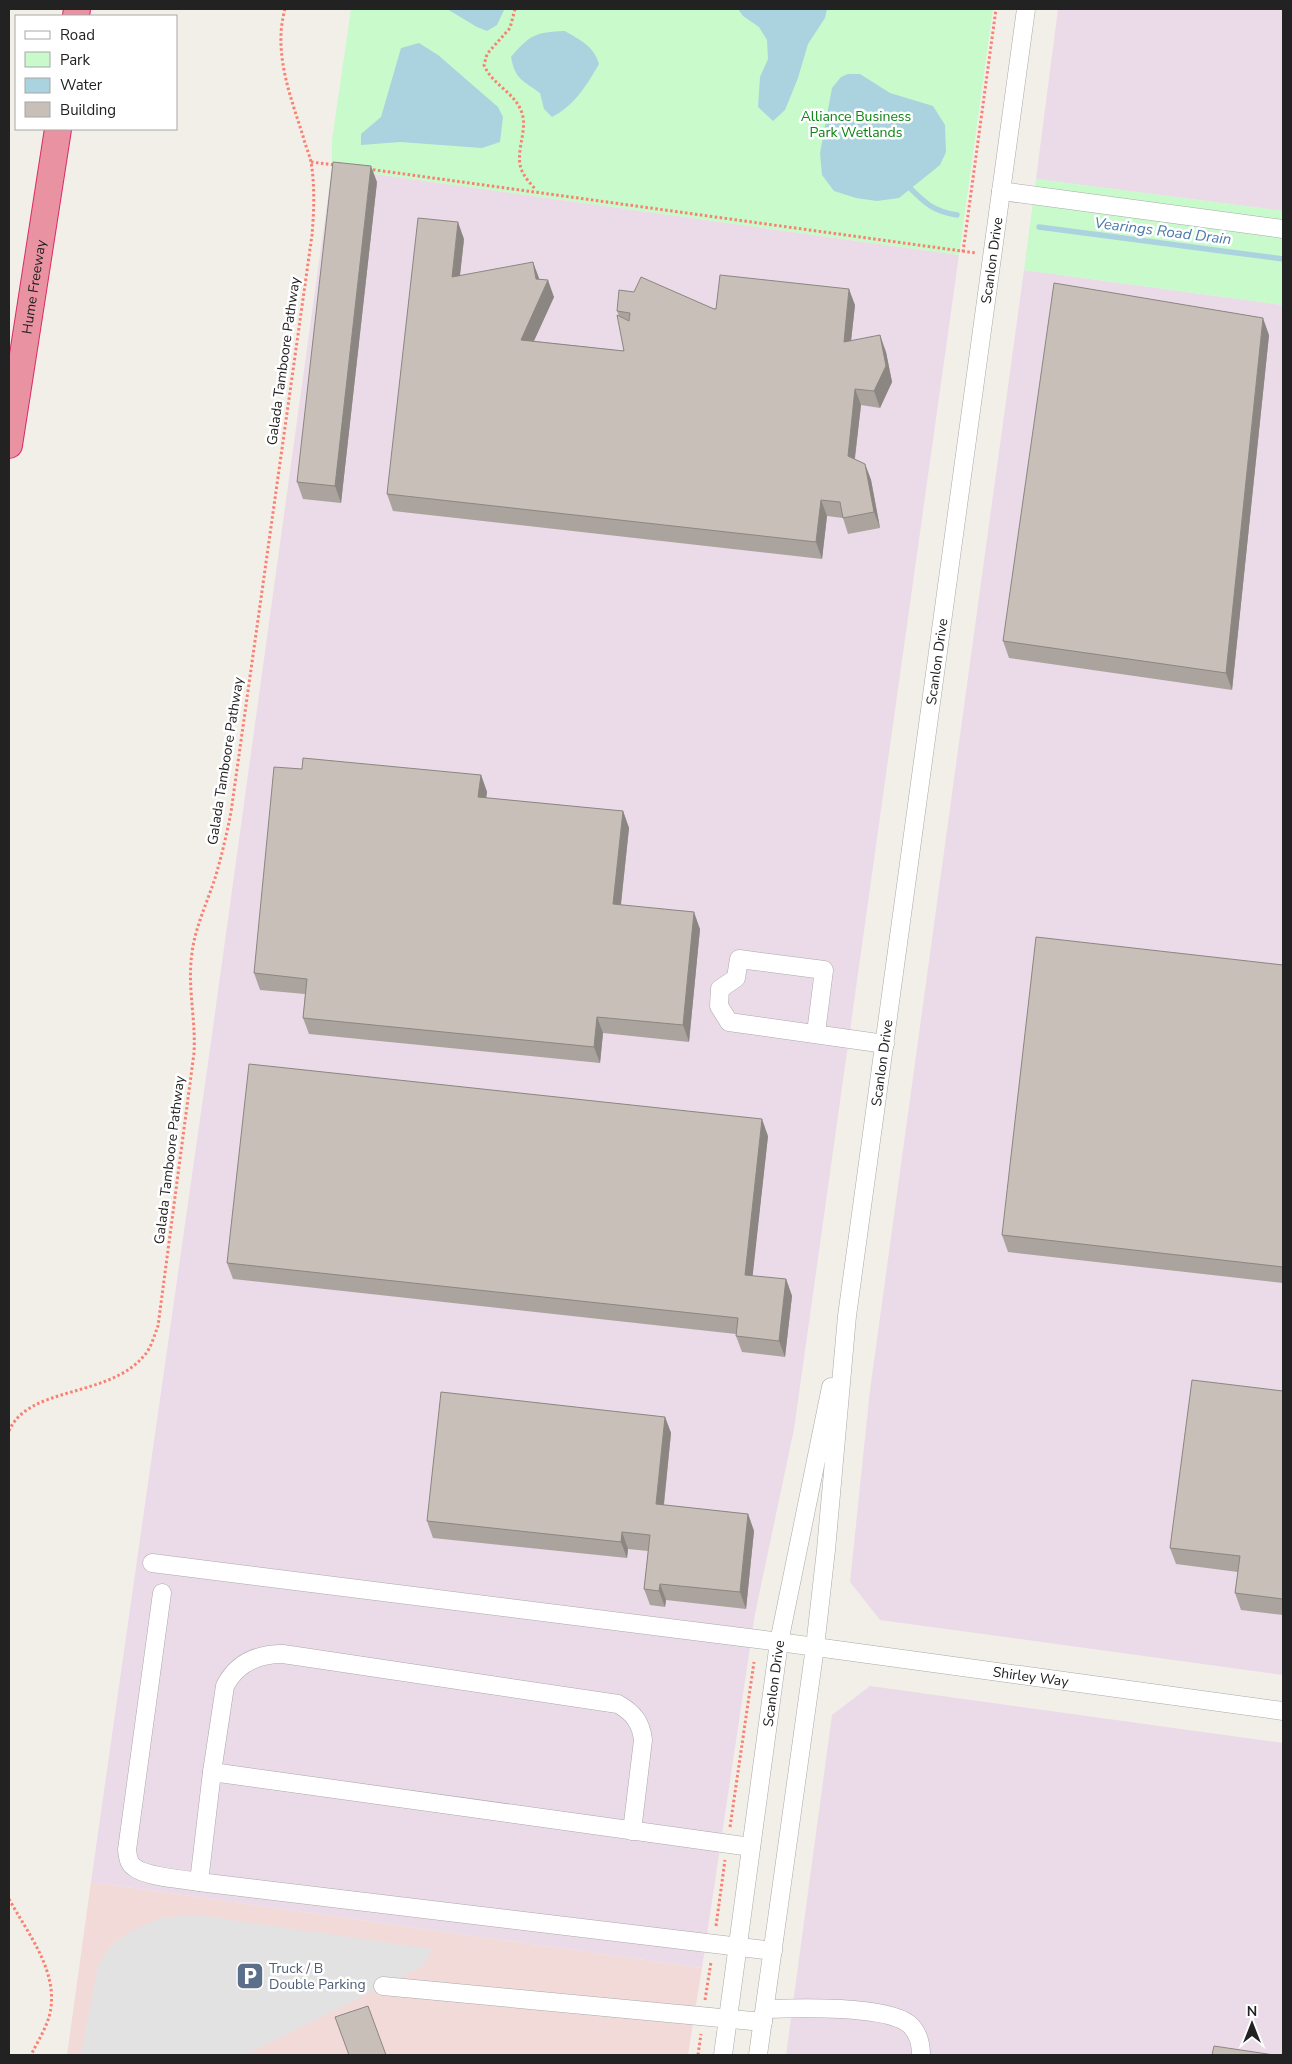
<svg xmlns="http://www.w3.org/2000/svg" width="1292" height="2064" font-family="'Nunito Sans',sans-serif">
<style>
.commercial{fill:#f2dad9}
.industrial{fill:#ebdbe8}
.park{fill:#c8facc}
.parking{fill:#e2e2e2}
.water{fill:#aad3df}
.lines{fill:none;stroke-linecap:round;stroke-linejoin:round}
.stream{stroke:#aad3df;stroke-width:5.5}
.minor-casing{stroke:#a9a9a9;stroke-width:19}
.highway-casing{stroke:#dc2a67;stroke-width:28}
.path{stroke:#fa8072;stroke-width:3;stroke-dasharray:2.5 2.5;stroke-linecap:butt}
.minor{stroke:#fff;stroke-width:18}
.highway{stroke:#e892a2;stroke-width:26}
.wall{fill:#aba49e}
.shaded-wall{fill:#8b8681}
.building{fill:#c7bfb8;stroke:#8b8681}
.labels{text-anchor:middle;stroke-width:5;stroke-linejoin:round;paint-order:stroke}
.park-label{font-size:14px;fill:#0c8416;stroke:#fff}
.street-label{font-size:14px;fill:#222;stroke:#fff}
.service-label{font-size:14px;fill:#4e5e75;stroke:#fff;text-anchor:start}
.water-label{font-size:15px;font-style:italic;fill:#4a7aab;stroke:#fff}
</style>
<rect width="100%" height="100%" fill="#f2efe9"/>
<!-- commercial -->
<polygon class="commercial" points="91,1882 702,1968 688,2055 67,2055"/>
<!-- industrial -->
<g class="industrial">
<polygon points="1058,9 1283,9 1283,211 1036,179"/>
<polygon points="332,168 959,255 794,1429 755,1614 702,1968 91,1882 210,1049"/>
<polygon points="1024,270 1283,305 1283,1675 880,1620 850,1582 870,1390"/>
<polygon points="870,1686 1283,1743 1283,2055 786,2055 832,1715"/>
</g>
<!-- park -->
<g class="park">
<polygon points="351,9 993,9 959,255 332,168 332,140"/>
<polygon points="1036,179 1283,211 1283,305 1024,270"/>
</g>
<!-- parking -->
<polygon class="parking" points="184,1916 204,1916 432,1949 423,1966 245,2055 81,2055 98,1965 110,1947 126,1934 146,1924 163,1918"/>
<!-- water -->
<g class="water">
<polygon points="447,9 504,9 504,10 497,25 487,31 477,27"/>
<polygon points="738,9 827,9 825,18 808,44 798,78 785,110 773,121 758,107 760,77 768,59 767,40 759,27 743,16"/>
<path d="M565,31C580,40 594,46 599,64C587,85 574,106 552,117L544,109L540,93C522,80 515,79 511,57C530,35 535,32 565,31Z"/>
<polygon points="419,43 438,55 498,107 503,117 500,142 482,148 400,142 361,145 361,134 381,117 401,48"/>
<polygon points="848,74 860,74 890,93 933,106 945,125 946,152 940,165 899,198 877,201 856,198 834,191 822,175 820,153 832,88 841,77"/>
</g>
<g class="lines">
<!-- stream -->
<g class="stream">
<path d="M905,183C923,201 931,211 957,215"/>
<polyline points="1039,227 1283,259"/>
</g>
<!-- minor casing -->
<g class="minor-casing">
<g id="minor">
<polyline points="1001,191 1283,229"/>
<polyline points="816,1033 824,970 739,959 736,978 720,989 719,1006 729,1022 885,1044"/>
<path id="s1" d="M152,1563L757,1639L1283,1711"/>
<path d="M162,1593L127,1850C128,1856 128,1863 134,1867C145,1877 183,1879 199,1882"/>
<path d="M212,1772L225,1686C237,1662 258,1654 283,1654L618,1704C634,1713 641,1723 643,1740L632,1831"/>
<polyline points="751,1847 212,1772 199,1882 773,1951"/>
<polyline points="383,1986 763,2022"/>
<path d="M765,2009C797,2008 884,2005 909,2024C918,2032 921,2044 921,2055"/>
<path id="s2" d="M723,2055L779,1642L831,1387"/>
<path id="s3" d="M758,2055L815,1647L826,1550L847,1316L1026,9"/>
</g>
</g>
<!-- highway casing -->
<g class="highway-casing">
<g id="highway">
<polyline points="76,16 77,9"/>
<path id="s4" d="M9,445L58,129"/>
</g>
</g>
<!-- path -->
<g class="path">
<path d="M515,9L510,28L487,54L484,65C492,85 515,92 522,113C528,132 514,153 522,171C525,178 531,184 536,190"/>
<polyline points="311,162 335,165"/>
<polyline points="368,169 976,253"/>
<polyline points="963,252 996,9"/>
<path d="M9,1431C28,1386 107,1398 143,1357C151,1349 154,1336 158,1326L194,1053C196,1019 187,987 192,953C195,927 208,901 216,875C222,854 227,833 231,812L312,235C314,212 315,185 311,162C309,153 305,145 303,136C290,95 273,52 285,9"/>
<polyline points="730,1827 754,1662"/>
<path d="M9,1899C28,1934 61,1974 49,2017C45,2030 37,2043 31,2055"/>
<polyline points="716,1926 725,1860"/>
<polyline points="705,2000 711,1962"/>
<polyline points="698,2055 701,2034"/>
</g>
<!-- minor -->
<use href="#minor" class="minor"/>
<!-- highway -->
<use href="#highway" class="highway"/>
</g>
<!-- wall -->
<g class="wall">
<polygon points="377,182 341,503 303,499 297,482"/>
<polygon points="464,239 460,275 539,279 554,297 534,341 624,351 619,316 617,311 855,305 851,341 886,352 892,382 880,408 861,405 855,459 865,464 871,480 880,528 848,534 843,518 827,516 822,559 393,511 387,494"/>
<polygon points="1269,335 1232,690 1009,658 1003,641"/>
<polygon points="302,769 481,775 487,792 486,798 623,811 629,828 621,905 700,929 689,1042 603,1033 600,1063 309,1034 303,1018 305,994 260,990 254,973"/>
<polygon points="1283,965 1283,1283 1008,1252 1002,1235"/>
<polygon points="768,1136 752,1276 786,1279 792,1296 785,1357 742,1352 736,1336 736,1334 233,1279 227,1263"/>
<polygon points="1283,1391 1283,1615 1241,1610 1235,1593 1238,1572 1176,1564 1170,1548"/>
<polygon points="665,1417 671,1433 664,1505 748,1514 754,1531 746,1609 666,1600 665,1607 650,1605 644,1589 648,1551 628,1549 627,1558 433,1538 427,1521"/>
</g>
<!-- shaded-wall -->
<g class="shaded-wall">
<polygon points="371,166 377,182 341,503 335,486"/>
<polygon points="458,222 464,239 458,293 452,277"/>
<polygon points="533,262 539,278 542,294 548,280 554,297 527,356 521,340 536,279"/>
<polygon points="849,289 855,305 849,359 844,342"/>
<polygon points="1263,318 1269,335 1232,690 1226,673"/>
<polygon points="880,335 886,352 892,382 880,408 874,391"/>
<polygon points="855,389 861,405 853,472 848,456"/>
<polygon points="865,464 871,480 880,528 874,512"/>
<polygon points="821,500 827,516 822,559 816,542"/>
<polygon points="481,775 487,792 484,813 478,797"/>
<polygon points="623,811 629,828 619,921 613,904"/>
<polygon points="694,912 700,929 689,1042 683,1025"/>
<polygon points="597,1017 603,1033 600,1063 594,1047"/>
<polygon points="762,1119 768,1136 751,1291 745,1275"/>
<polygon points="786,1279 792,1296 785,1357 779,1341"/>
<polygon points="665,1417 671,1433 662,1521 656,1504"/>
<polygon points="748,1514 754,1531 746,1609 740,1592"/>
<polygon points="622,1532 628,1549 627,1558 621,1542"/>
<polygon points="660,1584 666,1600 665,1607 659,1591"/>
</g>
<!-- building -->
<g class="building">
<polygon points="333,162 371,166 335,486 297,482"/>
<polygon points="418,218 458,222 452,277 533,262 536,279 548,280 521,340 624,351 617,315 629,321 630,313 617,311 619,290 634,292 641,277 714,309 716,309 720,275 849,289 844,342 880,335 886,366 874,391 855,389 848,456 865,464 874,512 843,518 840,502 821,500 816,542 387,494"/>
<polygon points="1054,283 1263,318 1226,673 1003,641"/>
<polygon points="303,758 481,775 478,797 623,811 613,904 694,912 683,1025 597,1017 594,1047 303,1018 307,979 254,973 274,767 302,769"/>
<polygon points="1036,937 1283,965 1283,1267 1002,1235"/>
<polygon points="249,1064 762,1119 745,1275 786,1279 779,1341 736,1336 738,1318 227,1263"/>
<polygon points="1192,1380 1283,1391 1283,1599 1235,1593 1240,1556 1170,1548"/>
<polygon points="441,1392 665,1417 656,1504 748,1514 740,1592 660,1584 659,1591 644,1589 650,1535 622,1532 621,1542 427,1521"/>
<polygon points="368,2006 386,2055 349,2055 335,2017"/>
<polygon points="1214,2046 1274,2055 1212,2055"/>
</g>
<!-- icons -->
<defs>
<g id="parking-square" transform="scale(1.4375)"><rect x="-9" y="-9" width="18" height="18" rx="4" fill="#5c6f8a" stroke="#fff"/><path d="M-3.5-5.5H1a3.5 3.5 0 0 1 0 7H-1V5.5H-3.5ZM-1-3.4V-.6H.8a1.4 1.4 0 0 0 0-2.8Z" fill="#fff"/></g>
</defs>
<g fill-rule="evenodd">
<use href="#parking-square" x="250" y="1976"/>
</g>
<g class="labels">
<!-- park labels -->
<g class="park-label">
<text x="856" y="121">Alliance Business<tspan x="856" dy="16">Park Wetlands</tspan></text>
</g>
<!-- street labels -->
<g class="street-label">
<text dy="5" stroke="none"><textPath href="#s3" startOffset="1810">Scanlon Drive</textPath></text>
<text dy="5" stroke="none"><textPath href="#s4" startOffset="160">Hume Freeway</textPath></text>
<text transform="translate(283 361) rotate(-82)" y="5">Galada Tamboore Pathway</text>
<text dy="5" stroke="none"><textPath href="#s3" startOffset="1405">Scanlon Drive</textPath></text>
<text transform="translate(225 761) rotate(-81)" y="5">Galada Tamboore Pathway</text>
<text dy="5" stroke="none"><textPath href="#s3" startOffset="1000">Scanlon Drive</textPath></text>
<text transform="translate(169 1160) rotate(-83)" y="5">Galada Tamboore Pathway</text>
<text dy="5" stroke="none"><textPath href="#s1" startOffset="886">Shirley Way</textPath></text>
<text dy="5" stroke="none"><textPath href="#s2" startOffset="375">Scanlon Drive</textPath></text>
</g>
<!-- service labels -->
<g class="service-label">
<text x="269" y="1973">Truck / B<tspan x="269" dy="16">Double Parking</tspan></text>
</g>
<!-- water labels -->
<g class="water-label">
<text transform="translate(1163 231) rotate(7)" y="5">Vearings Road Drain</text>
</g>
</g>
<!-- border -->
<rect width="1292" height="2064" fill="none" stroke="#222222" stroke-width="20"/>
<!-- legend -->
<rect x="15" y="15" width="162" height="115" fill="#ffffff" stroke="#a7a7a7"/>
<rect x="25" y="31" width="25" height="8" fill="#ffffff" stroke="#a7a7a7"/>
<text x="60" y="40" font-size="15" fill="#222222">Road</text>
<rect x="25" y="52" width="25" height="15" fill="#c8facc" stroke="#a7a7a7"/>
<text x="60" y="65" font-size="15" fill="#222222">Park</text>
<rect x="25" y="78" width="25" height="15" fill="#aad3df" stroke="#a7a7a7"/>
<text x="60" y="90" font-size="15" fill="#222222">Water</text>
<rect x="25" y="102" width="25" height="15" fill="#c7bfb8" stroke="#a7a7a7"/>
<text x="60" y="115" font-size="15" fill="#222222">Building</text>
<!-- north arrow -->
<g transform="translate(1252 2024)" stroke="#ffffff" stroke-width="4" paint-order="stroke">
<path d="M0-4L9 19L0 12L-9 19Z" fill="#222222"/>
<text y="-8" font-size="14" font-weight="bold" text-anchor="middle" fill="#222222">N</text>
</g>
</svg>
